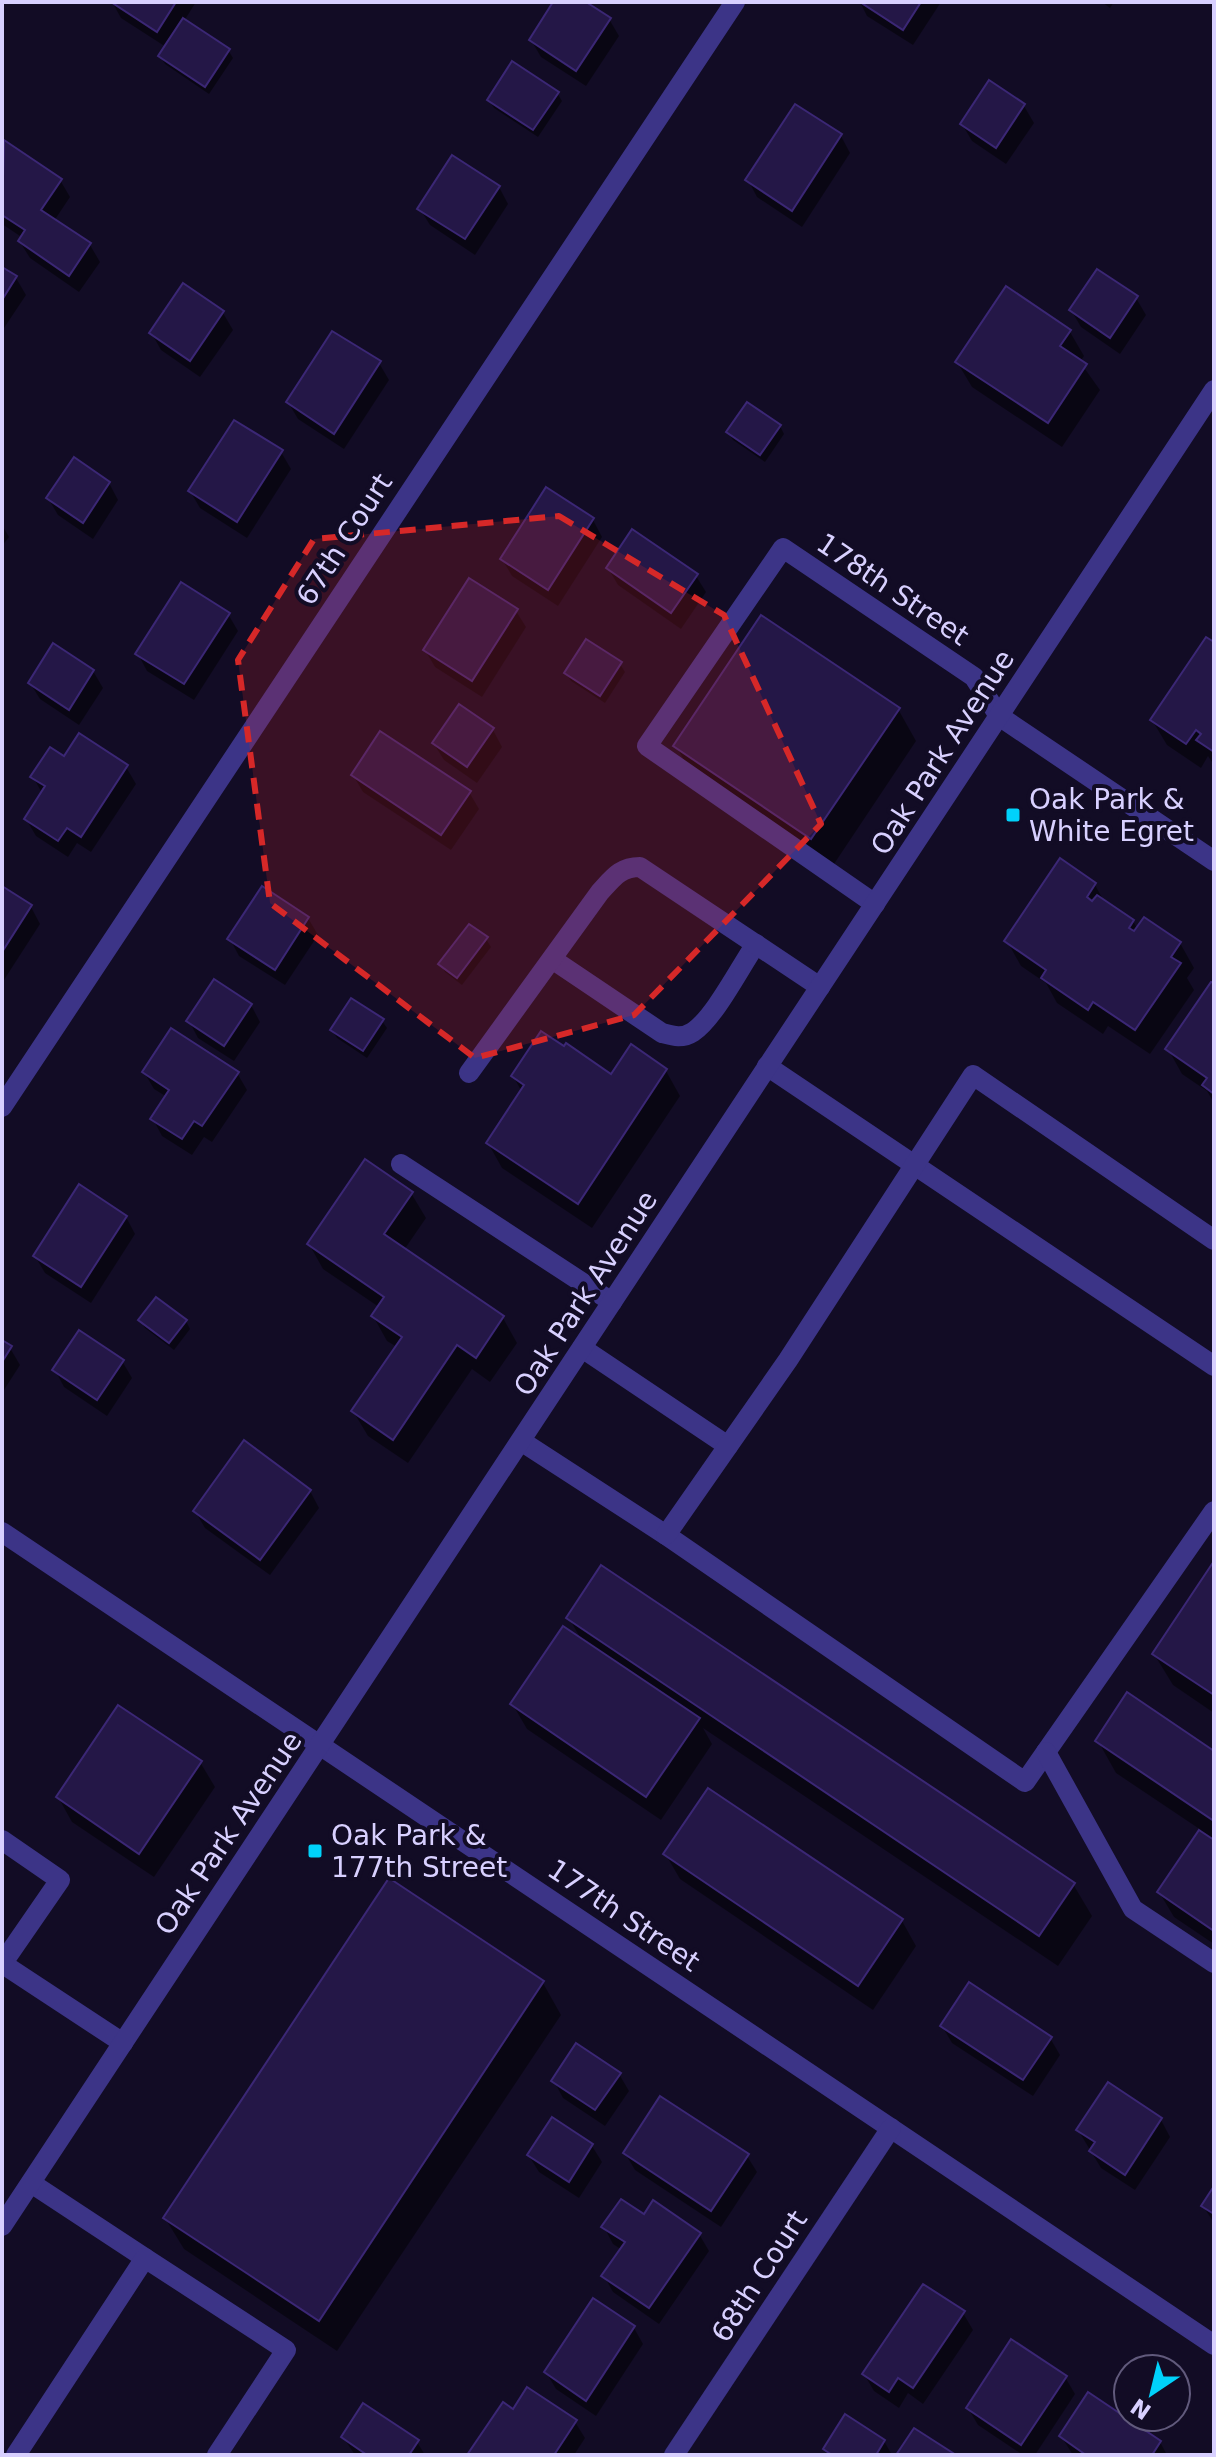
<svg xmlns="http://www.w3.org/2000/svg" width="1216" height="2457" font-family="'DejaVu Sans',sans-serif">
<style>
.shadow{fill:#0007}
.building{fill:#241747;stroke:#3b2775;stroke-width:2}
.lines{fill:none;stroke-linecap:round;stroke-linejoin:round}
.minor{stroke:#3c3487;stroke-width:20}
.marked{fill:#d62828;fill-opacity:0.2;stroke:#d62828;stroke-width:6;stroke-dasharray:16 10;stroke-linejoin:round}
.poi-dot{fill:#00d2fb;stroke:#120c25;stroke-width:3}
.labels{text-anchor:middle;stroke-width:8;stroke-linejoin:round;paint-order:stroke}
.street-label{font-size:28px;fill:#d8d0ff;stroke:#120c25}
.poi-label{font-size:28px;fill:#d8d0ff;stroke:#120c25;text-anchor:start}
</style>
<rect width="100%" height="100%" fill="#120c25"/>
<!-- shadow -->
<g class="shadow">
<polygon points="112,2 196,2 184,21 228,50 233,58 209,94 165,64 160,56 166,47 121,18"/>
<polygon points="555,2 583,2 609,19 619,36 586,86 541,57 531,40"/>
<polygon points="860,2 941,2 913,45 867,16"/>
<polygon points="1102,2 1114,2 1110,8"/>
<polygon points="990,83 1024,106 1034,123 1006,164 972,141 962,124"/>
<polygon points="557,93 562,101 538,137 494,108 489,100"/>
<polygon points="841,136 850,153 802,227 757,197 748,180"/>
<polygon points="5,143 60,180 70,197 54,221 90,245 100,262 79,292 30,258 20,242 23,238 2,224"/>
<polygon points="499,187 508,204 475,255 430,225 420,209"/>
<polygon points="2,269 16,278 26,295 2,331"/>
<polygon points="184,286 223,313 233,330 200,377 161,350 152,334"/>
<polygon points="1136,298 1146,315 1120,354 1081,327 1071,310"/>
<polygon points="1070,332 1084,356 1080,362 1100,390 1062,447 972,387 957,362"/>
<polygon points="379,363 389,380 344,449 298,419 288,402"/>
<polygon points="780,426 784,434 765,462 733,440 728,432"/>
<polygon points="281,452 291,469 247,538 200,508 190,491"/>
<polygon points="109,483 118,500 93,539 58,515 48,498"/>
<polygon points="593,520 602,537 558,606 512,576 502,559"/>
<polygon points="2,525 9,537 2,546"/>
<polygon points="608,568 696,576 706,592 681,629 618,585"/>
<polygon points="516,611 526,627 482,697 435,667 425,650"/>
<polygon points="228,614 238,631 194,700 147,671 138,654"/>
<polygon points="1214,644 1214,765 1208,756 1201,768 1167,745 1152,720"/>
<polygon points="620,664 625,672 605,703 571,681 566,673"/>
<polygon points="93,671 103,688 79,725 40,699 30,683"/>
<polygon points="898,709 916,741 830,870 694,778 676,746"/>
<polygon points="493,730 502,747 477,783 444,760 434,744"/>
<polygon points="65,759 126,767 136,784 91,852 77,843 68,857 36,836 26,819 42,793 33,777"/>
<polygon points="353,775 469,792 479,809 451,850 363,792"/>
<polygon points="1061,861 1095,885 1105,903 1133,921 1138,930 1180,943 1194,968 1187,978 1194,990 1150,1054 1108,1026 1103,1034 1057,1003 1046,983 1021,966 1007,941"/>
<polygon points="2,888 31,907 40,924 2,983"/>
<polygon points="308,918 318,935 285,985 239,956 230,939"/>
<polygon points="486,939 491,947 462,985 445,972 441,964"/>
<polygon points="1214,986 1214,1103 1207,1091 1182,1074 1168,1049"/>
<polygon points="251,1005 260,1022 234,1061 198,1038 189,1021"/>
<polygon points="382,1021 387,1028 367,1058 337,1038 332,1030"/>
<polygon points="666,1071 680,1096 592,1228 502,1168 488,1143 522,1092 513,1076 612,1076"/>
<polygon points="144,1072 237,1073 247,1090 212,1142 204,1137 192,1155 162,1136 153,1119 167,1097 154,1089"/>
<polygon points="411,1193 426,1218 404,1250 503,1318 517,1343 490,1382 472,1369 408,1463 368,1436 353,1411 397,1347 387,1341 373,1316 379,1307 323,1269 309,1244"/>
<polygon points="126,1217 135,1234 91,1303 45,1273 35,1256"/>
<polygon points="140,1320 186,1321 190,1329 174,1350 145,1328"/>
<polygon points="2,1342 10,1348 20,1365 2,1393"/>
<polygon points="122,1361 132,1378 107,1416 64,1387 55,1370"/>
<polygon points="310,1491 319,1508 270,1575 205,1528 195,1511"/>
<polygon points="1214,1564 1214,1713 1173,1685 1154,1654"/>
<polygon points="569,1618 1073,1884 1092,1916 1058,1966 703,1728 712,1744 661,1820 527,1729 513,1705 582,1641"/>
<polygon points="1098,1741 1214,1753 1214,1944 1174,1917 1159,1892 1201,1830 1116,1773"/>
<polygon points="200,1762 215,1787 154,1877 72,1822 58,1797"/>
<polygon points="666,1855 902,1921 916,1946 873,2010 680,1879"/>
<polygon points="543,1983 561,2015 337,2351 184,2249 165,2218"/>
<polygon points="942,2026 1050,2038 1060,2055 1033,2096 952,2043"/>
<polygon points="619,2074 629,2091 605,2126 563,2098 554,2081"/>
<polygon points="1161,2120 1170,2137 1135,2190 1101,2168 1078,2130"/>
<polygon points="592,2146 602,2162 579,2198 539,2172 529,2156"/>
<polygon points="625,2153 747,2156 757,2172 721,2227 635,2170"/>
<polygon points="1214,2190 1214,2223 1203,2206"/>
<polygon points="644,2217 699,2234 709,2251 659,2324 613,2292 604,2276 622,2250 613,2244 604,2227"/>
<polygon points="963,2313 973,2330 923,2404 908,2393 899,2408 874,2391 864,2374"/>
<polygon points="634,2328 643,2344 596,2416 556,2389 546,2372"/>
<polygon points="1065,2377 1075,2394 1035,2455 1023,2455 978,2425 968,2408"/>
<polygon points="513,2412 575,2422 585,2438 574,2455 470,2455"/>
<polygon points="1061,2436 1160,2442 1167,2455 1073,2455"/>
<polygon points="343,2437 417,2442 425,2455 355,2455"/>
<polygon points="884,2441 892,2455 828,2455 825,2449"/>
</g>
<!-- building -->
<g class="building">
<polygon points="111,2 176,2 157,32"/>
<polygon points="553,2 586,2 611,18 576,71 529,40"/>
<polygon points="860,2 921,2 903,30"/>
<polygon points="183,18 230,49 205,87 158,56"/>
<polygon points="512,61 559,92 533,130 487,100"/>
<polygon points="989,80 1025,104 996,148 960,124"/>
<polygon points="795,104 842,134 792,211 745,180"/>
<polygon points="4,140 62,179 41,210 91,243 69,276 18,241 25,230 2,215"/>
<polygon points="452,155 500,186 465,239 417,209"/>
<polygon points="2,267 17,276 2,300"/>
<polygon points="1097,269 1138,296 1110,338 1069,310"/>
<polygon points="183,283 224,311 190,361 149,333"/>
<polygon points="1006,286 1071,330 1060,346 1087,364 1048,423 955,362"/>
<polygon points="332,331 381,361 334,434 286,402"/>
<polygon points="747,402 781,425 760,455 726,432"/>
<polygon points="234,420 283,450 237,522 188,491"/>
<polygon points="74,457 110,482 83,523 46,498"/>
<polygon points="546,487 594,518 548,590 500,559"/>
<polygon points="632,529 698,574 671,613 606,568"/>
<polygon points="469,578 518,609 472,681 423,650"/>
<polygon points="181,582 230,613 184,684 135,654"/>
<polygon points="761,615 900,708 811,839 673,746"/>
<polygon points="1206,637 1214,642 1214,752 1196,740 1201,734 1196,730 1186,744 1150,720"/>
<polygon points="586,639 622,662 600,696 564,673"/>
<polygon points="53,643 94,670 69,710 28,683"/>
<polygon points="459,704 494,728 467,767 432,743"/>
<polygon points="380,731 471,791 441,835 351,775"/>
<polygon points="79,733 128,765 81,837 67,828 58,841 24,819 45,786 30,777 50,747 64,756"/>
<polygon points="1060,858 1096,883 1087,897 1092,901 1097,895 1134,920 1129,928 1134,931 1144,917 1181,942 1171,957 1181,963 1135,1030 1093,1002 1088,1010 1041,978 1046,970 1004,941"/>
<polygon points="2,886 32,905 2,952"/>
<polygon points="262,886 309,917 275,970 227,939"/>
<polygon points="469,924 488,937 457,978 438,964"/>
<polygon points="214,979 252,1004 224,1046 186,1021"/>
<polygon points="1211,982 1214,983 1214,1094 1202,1085 1207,1078 1165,1049"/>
<polygon points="351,998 384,1019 363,1051 330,1030"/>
<polygon points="171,1028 239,1072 202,1126 194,1121 182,1139 150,1119 169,1090 142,1072"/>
<polygon points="541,1031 564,1046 566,1043 611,1074 631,1044 667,1069 578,1204 486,1143 524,1085 511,1076"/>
<polygon points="365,1159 413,1192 384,1234 504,1316 476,1358 457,1345 393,1440 351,1411 402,1337 371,1316 384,1297 307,1244"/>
<polygon points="79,1184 127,1216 81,1287 33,1256"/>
<polygon points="156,1297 187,1320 169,1343 138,1320"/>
<polygon points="79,1330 124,1360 97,1400 52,1370"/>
<polygon points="2,1340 12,1346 2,1362"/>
<polygon points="244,1440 311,1490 260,1560 193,1511"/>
<polygon points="1214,1561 1214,1695 1152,1654"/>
<polygon points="601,1565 1075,1883 1039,1936 566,1618"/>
<polygon points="563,1626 700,1718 646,1797 510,1704"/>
<polygon points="1127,1692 1214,1751 1214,1821 1095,1741"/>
<polygon points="118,1705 202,1761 139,1854 56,1797"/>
<polygon points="708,1788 903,1919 858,1986 663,1854"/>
<polygon points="1199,1830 1214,1840 1214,1931 1157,1892"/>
<polygon points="389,1878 544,1981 319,2321 163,2218"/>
<polygon points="969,1982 1052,2037 1023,2080 940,2026"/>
<polygon points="576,2043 621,2073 595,2110 551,2081"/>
<polygon points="1108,2082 1162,2118 1125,2175 1089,2151 1095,2142 1076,2130"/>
<polygon points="660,2096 749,2154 711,2211 623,2153"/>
<polygon points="552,2117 593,2144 569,2182 527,2155"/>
<polygon points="1214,2186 1214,2214 1201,2206"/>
<polygon points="621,2199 644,2214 653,2200 701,2233 649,2308 601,2276 625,2242 601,2227"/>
<polygon points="923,2284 965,2311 913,2388 898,2378 889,2392 862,2374"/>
<polygon points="593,2298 635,2326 586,2401 544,2372"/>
<polygon points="1011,2339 1067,2376 1021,2445 966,2408"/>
<polygon points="527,2387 577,2420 554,2455 467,2455 503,2402 513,2409"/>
<polygon points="1088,2392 1161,2441 1152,2455 1086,2455 1059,2436"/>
<polygon points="363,2403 419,2440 409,2455 367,2455 341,2437"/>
<polygon points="845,2414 885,2440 876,2455 832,2455 823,2449"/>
<polygon points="914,2428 956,2455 896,2455"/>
</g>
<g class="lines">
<!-- minor -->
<g class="minor">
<polyline points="875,904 647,746 783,548 974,677 999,716 1214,861"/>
<path d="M552,959L662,1033C673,1036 682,1039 693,1032C715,1017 740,967 756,944"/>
<polyline points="767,1066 1214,1366"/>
<path d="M469,1073L600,892C613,878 620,867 640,867L820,987"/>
<polyline points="2,1107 735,2"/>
<polyline points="401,1164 612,1302"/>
<polyline points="582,1348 728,1446"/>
<polyline points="521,1441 666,1535 1025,1782 1214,1511"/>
<polyline points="2,1532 1214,2345"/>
<polyline points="666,1535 788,1360 973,1075 1214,1240"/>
<polyline points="1046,1752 1133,1909 1214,1963"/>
<polyline points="2,1840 60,1880 2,1964"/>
<polyline points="3,1964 123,2043"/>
<polyline points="31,2183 145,2258"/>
<polyline points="2,2226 1214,390"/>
<polyline points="16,2455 145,2258 286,2350 217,2455"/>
<polyline points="674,2455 891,2128"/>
</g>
</g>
<!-- marked area -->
<path class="marked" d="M559,516L724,615L821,824L634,1015L475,1058L270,903L238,660L314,539Z"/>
<!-- markers -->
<g class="poi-dot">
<rect x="1005" y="807" width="16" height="16" rx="4"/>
<rect x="307" y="1843" width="16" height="16" rx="4"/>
</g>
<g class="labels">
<!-- street labels -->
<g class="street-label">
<text transform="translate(344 539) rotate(-57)" y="10">67th Court</text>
<text transform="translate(893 589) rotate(34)" y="10">178th Street</text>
<text transform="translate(942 752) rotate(-57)" y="10">Oak Park Avenue</text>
<text transform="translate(585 1293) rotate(-57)" y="10">Oak Park Avenue</text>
<text transform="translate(228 1833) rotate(-56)" y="10">Oak Park Avenue</text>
<text transform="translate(624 1915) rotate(34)" y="10">177th Street</text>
<text transform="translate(759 2276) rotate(-57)" y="10">68th Court</text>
</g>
<!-- poi labels -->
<g class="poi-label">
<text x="1029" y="809">Oak Park &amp;<tspan x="1029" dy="32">White Egret</tspan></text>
<text x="331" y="1845">Oak Park &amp;<tspan x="331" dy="32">177th Street</tspan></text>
</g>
</g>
<!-- border -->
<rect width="1216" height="2457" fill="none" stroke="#d8d0ff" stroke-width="8"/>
<!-- north arrow -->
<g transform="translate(1152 2393) rotate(215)"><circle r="38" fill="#120c25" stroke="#615a7c" stroke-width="2"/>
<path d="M0-6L14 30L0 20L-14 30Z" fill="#00d2fb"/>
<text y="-12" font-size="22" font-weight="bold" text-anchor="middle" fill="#d8d0ff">N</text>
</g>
</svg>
